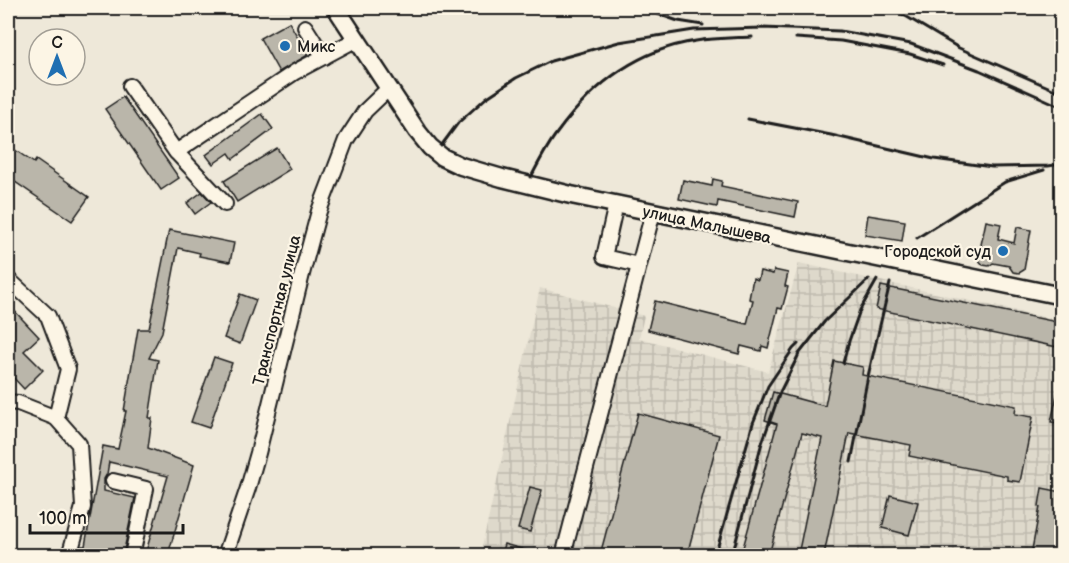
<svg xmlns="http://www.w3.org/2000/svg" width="1069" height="563" font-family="'Balsamiq Sans',sans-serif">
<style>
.industrial{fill:url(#industrial-grid)}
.building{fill:#bab6aa;stroke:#1c1c1c;stroke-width:1.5}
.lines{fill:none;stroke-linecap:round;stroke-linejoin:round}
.minor-casing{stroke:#1c1c1c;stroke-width:18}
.major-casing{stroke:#1c1c1c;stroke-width:21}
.minor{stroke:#fcf5e5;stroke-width:14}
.major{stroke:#fcf5e5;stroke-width:16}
.rail{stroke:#1c1c1c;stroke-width:3}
.poi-dot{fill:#1f6fb2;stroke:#fcf5e5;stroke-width:2}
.labels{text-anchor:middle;stroke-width:4.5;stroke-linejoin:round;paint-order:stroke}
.poi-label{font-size:16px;fill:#1c1c1c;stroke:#fcf5e5;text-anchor:start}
.street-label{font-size:16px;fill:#1c1c1c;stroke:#fcf5e5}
</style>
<defs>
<pattern id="industrial-grid" width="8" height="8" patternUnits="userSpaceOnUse" patternTransform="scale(1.5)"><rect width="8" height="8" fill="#ded9cb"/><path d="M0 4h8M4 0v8" fill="none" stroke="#bebaae"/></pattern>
</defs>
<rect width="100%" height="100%" fill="#eee8d9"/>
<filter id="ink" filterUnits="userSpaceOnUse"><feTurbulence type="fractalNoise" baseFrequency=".0167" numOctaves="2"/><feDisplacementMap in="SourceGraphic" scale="12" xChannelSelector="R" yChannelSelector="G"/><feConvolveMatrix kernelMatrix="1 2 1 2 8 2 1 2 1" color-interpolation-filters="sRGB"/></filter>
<g filter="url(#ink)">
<!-- industrial -->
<polygon class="industrial" points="799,263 1061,321 1061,555 480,556 540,288 644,316 639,338 768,372"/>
<!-- building -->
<g class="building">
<polygon points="289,22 308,55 279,72 260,38"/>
<polygon points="123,97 179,178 161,190 105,109"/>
<polygon points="262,114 273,129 233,159 229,153 213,164 206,155"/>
<polygon points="8,145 34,163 36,160 89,197 72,221 8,177"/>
<polygon points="277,148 290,169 237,202 224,181"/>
<polygon points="713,179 722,181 721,186 798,202 795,217 718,201 717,207 679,199 683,180 712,186"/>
<polygon points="202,192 211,202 195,214 187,203"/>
<polygon points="868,215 905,221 902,241 865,235"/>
<polygon points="986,221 1001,224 998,239 1014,243 1017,227 1031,230 1024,270 1019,273 1013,272 1009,266 993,263 989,266 983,265 978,259"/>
<polygon points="169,230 234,243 230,262 199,256 200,253 178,248 162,332 149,358 158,360 149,418 152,418 148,448 194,465 168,555 145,555 168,476 109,462 107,474 104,479 104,491 135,498 123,555 80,555 82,546 85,546 103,446 118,449 126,411 124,411 138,329 149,329"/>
<polygon points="774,270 788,273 785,286 788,287 782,309 778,308 768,348 762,346 761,351 741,346 739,354 648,330 655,301 747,324 753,300 749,299 753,278 758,280 760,271 773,274"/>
<polygon points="881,286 1062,323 1062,348 876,309"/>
<polygon points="240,294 256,300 240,344 224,338"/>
<polygon points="8,304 39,337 24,351 43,370 24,389 8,372"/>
<polygon points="214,357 232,363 209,428 191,422"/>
<polygon points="834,361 863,367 862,375 1016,406 1015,414 1033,417 1020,482 1007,480 1007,476 909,456 911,445 849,433 824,555 798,555 822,438 802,433 769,555 741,555 777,424 765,420 773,392 825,406"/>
<polygon points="1058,390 1062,390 1062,424 1051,422"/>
<polygon points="638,413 719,435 687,555 600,555"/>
<polygon points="530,487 542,490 530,532 518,529"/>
<polygon points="1042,488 1062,492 1062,529 1056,555 1031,555 1040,507 1039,506"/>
<polygon points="890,495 918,502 909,535 882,528"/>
<polygon points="504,544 536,553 536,555 501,555"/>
</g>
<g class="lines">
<!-- minor casing -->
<g class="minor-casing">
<g id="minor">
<polyline points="305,27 324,57"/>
<polyline points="130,86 176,152 295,72 357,39"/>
<polyline points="176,152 225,204"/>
<polyline points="616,204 604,257 639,265"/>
<polyline points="8,279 48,316 68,369 56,418"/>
<polyline points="8,402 18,403 56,418 79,444 83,507 69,556"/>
<polyline points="113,481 146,489 132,556"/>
<polyline points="225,556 248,488 258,453 302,274 319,211 346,140 365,111 389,88"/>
<polyline points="563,556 653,212"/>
</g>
</g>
<!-- major casing -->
<g class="major-casing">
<polyline id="major" points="336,8 417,131 430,147 442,157 461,166 502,178 571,195 1062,296"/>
</g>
<!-- minor -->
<use href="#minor" class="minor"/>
<!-- major -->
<use href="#major" class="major"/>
<!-- rail -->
<g class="rail">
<polyline points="640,8 678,21 703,25"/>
<polyline points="892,8 959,48 1062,93"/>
<polyline points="796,38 841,41 910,54 943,65"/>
<polyline points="748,119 831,135 934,159 992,167 1048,166 1062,164"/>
<polyline points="441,146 458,123 486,98 516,78 551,61 619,42 694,30 763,28 840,31 911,44 979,70 1062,107"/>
<path d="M531,177C539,162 547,146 557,133C592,85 636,50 696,41C714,38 733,38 752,37"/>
<polyline points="917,238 1005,182 1044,170"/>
<polyline points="843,363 849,341 860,310 877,280"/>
<polyline points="851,462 868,376 890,283"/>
<polyline points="715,556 753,423 768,386 793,349 798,344"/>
<polyline points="732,556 761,446 780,392 799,354 825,321 869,279"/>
</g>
</g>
</g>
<!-- markers -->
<g class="poi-dot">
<circle cx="285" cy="46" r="6"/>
<circle cx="1003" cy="251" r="6"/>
</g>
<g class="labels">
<!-- poi labels -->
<g class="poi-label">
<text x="297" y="52">Микс</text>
<text x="991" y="257" text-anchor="end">Городской суд</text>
</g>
<!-- street labels -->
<g class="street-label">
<text transform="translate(707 224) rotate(12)" y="6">улица Малышева</text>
<text transform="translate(276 310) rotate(-76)" y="6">Транспортная улица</text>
</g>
</g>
<!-- margin -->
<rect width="1069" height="563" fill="none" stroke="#fcf5e5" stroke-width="30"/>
<rect x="15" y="15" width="1039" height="533" fill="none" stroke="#1c1c1c" stroke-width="2" filter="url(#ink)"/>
<!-- north arrow -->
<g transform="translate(57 57)"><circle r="28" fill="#fcf5e5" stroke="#a29e95" stroke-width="1.5"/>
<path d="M0-4.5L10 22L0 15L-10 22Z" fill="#1f6fb2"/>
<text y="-9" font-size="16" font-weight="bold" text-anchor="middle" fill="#1c1c1c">С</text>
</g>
<!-- scale -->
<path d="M30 524v9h153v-9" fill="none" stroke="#1c1c1c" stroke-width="3"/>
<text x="39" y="524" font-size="18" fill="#1c1c1c" stroke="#fcf5e5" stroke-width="4.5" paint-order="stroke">100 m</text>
</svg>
